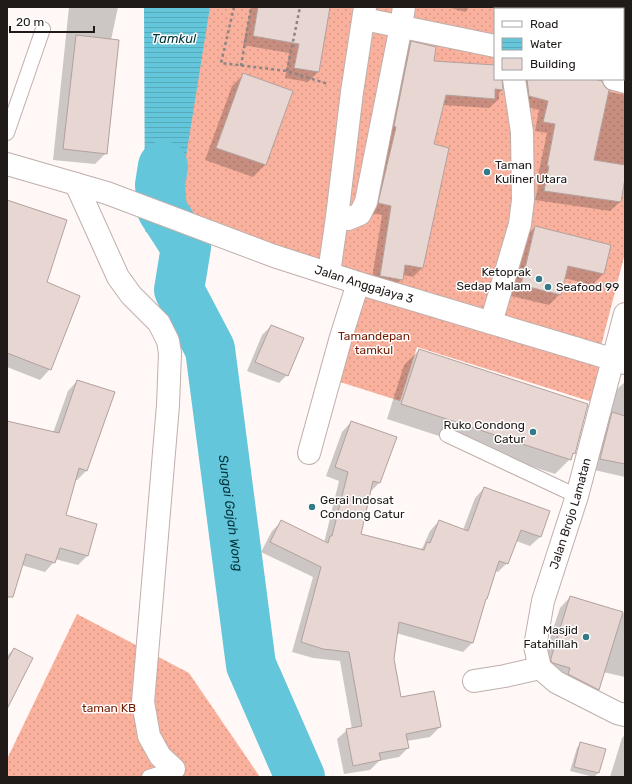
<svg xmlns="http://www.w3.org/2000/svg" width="632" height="784" font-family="Rubik,sans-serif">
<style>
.grass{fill:url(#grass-dots);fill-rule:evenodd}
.water{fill:url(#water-rules)}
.shadow{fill:#0003}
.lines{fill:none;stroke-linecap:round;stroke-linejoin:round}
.river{stroke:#64c6da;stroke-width:50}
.building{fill:#e7d6d2;stroke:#b2a29e}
.lane-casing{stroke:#bfafab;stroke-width:16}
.street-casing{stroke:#bfafab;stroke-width:24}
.secondary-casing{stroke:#bfafab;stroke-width:24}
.path{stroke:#8c8583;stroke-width:2.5;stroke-dasharray:3 3;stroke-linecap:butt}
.lane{stroke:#fff;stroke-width:14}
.street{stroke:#fff;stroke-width:22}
.secondary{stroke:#fff;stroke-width:22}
.poi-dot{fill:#347987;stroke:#fff;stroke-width:1.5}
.labels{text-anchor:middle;stroke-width:3;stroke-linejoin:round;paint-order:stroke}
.poi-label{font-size:12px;fill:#201a18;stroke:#fff;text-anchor:start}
.street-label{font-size:12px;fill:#201a18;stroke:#fff}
.park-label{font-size:12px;fill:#731c01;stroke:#fff}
.water-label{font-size:13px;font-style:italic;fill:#01333b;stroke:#fff}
</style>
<defs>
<pattern id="grass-dots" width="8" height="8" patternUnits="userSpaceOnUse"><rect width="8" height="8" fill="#f9b19e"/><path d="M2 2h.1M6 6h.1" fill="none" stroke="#d59887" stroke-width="1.8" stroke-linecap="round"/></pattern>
<pattern id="water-rules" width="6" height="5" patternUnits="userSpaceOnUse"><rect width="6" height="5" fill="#64c6da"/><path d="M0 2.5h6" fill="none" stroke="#56aaba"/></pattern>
</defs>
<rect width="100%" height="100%" fill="#fff8f6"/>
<!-- grass -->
<g class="grass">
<polygon points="210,7 362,7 324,267 162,210"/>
<path d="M367,7H625V253L601,346L339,267ZM495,9H623V79H495Z"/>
<polygon points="347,289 603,364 592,402 417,347 400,401 321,376"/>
<polygon points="77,614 189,673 260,777 7,777 7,759"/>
</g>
<!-- water -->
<polygon class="water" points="144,7 210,7 171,250 145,231"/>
<!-- shadow -->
<g class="shadow">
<polygon points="68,7 118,7 111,40 106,153 95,164 53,160 69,7"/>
<polygon points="251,7 329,7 318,72 308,82 285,78 289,53 243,45"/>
<polygon points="447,7 469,7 465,12"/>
<polygon points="530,7 625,7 625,30 623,30 623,9 530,9"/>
<polygon points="411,42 432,62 495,66 495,79 501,79 502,90 499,93 499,99 489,108 442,105 433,145 422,268 413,277 403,275 402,279 393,288 371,285 382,215 370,213 402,52"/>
<polygon points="244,74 292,92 265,165 253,177 205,160 232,86"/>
<polygon points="513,79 601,79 601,83 605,89 610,92 625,95 625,172 620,202 610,211 535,200 541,175 538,175 547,133 535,131 539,110 520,105"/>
<polygon points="7,201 46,283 50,369 40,380 7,367"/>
<polygon points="535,227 610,245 603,274 592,285 564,278 560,294 549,305 511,296 524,238"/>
<polygon points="271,326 287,375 279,383 247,371 262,335"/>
<polygon points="419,350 574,453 570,457 570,459 555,474 387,419 404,365"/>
<polygon points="77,381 86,471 77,480 75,480 65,516 87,556 78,565 55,559 54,562 45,572 18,564 7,566 7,422 53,433 68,391"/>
<polygon points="625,382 625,477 590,469 614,392"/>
<polygon points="351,422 395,438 379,483 370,492 360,535 420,550 423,547 430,531 439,521 463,530 475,498 484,488 549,512 540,537 530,546 516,541 507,563 498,572 495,571 486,599 485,601 473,642 463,652 396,633 393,659 400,698 440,727 430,737 407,741 408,748 399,757 379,761 370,770 344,774 337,739 347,730 352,729 340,661 313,658 292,652 313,577 261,552 272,531 281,522 324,543 339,481 326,476 342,432"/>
<polygon points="570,597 625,614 625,677 603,672 598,689 587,700 540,669 560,608"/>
<polygon points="14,649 7,698 7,656"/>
<polygon points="625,735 625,777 610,777 622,738"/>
<polygon points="581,743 605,750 598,773 594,777 570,771 577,748"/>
</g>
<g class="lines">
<!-- river -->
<path class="river" id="s1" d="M163,166L160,185L162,210L186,247L179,290L210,349L251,665L300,777"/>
</g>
<!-- building -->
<g class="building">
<polygon points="258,7 330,7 319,72 294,68 299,44 253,36"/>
<polygon points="76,35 119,40 107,154 63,149"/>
<polygon points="411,41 436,47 434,61 495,65 495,79 502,79 503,90 495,89 495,99 446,95 434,144 449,148 423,268 405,265 403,280 380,276 391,206 378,203 396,127 394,126"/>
<polygon points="243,73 293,91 266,165 216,148"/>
<polygon points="527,79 594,79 602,81 605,87 609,90 594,160 625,165 625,178 621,202 544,191 549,166 547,166 555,124 543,122 548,101 529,96"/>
<polygon points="7,200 67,220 47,282 80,296 51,370 7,353"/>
<polygon points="535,226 611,245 604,274 568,266 561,295 521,285"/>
<polygon points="271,325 304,338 288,376 255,362"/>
<polygon points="419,349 588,404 575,454 573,453 571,460 401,404"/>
<polygon points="77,380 115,392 87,471 79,468 66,515 97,524 88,556 60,548 55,563 26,554 13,597 7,597 7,421 59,433"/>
<polygon points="612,412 625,416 625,464 600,459"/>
<polygon points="351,421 397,437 380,483 373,481 361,534 424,550 427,542 430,543 439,520 468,531 484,487 550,511 541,537 521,530 508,564 499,561 487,599 486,599 473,643 399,622 394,659 401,697 434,691 441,727 406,734 409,748 379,753 381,760 353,766 346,729 362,726 349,652 323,649 301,642 321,567 270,542 281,520 328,543 330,536 332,536 348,472 335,467"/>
<polygon points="570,596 623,612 599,690 568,674 570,668 553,663 551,661 551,658"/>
<polygon points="14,648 33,658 7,709 7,661"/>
<polygon points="580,742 606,749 599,773 574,767"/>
</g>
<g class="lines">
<!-- lane casing -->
<g class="lane-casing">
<g id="lane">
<polyline points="7,133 43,29"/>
<polyline points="447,435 577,496"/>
<polyline points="149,777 174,769"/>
</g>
</g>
<!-- street casing -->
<g class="street-casing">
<g id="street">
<polyline points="364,19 495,46"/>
<polyline points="614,79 625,82"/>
<polyline points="76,184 118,277 131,295 159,323 168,341 170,353 168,405 143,702 149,736 160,756 174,769"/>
<polyline points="337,217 348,219 360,214 366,202 401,26 404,7"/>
<polyline points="329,273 337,217 352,92 365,7"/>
<polyline points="491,323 520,224 523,200 522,132 514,79"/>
<polyline points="309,453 341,337 358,283"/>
<path id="s2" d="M540,668L535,646L543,601L577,496L625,314"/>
<polyline points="540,668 556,682 617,713 625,715"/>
<polyline points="474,681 505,676 540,668"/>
</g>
</g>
<!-- secondary casing -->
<g class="secondary-casing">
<g id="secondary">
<path id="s3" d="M7,164L107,193L274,256L358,283L625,363"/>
</g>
</g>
<!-- path -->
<g class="path">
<polyline points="234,7 221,63 287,71 328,84"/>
<polyline points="241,66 251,7"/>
<polyline points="287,71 300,7"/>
</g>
<!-- lane -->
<use href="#lane" class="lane"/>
<!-- street -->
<use href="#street" class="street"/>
<!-- secondary -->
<use href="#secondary" class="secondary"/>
</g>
<!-- markers -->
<g class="poi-dot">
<circle cx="487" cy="172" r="4"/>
<circle cx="539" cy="279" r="4"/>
<circle cx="548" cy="287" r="4"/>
<circle cx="533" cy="432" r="4"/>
<circle cx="312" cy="507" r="4"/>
<circle cx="586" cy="637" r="4"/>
</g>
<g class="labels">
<!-- poi labels -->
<g class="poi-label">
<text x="495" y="169">Taman<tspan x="495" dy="14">Kuliner Utara</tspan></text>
<text x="531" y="276" text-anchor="end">Ketoprak<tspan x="531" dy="14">Sedap Malam</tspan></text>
<text x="556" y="291">Seafood 99</text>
<text x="525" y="429" text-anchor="end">Ruko Condong<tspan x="525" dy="14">Catur</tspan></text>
<text x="320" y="504">Gerai Indosat<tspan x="320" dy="14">Condong Catur</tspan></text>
<text x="578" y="634" text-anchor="end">Masjid<tspan x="578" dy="14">Fatahillah</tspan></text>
</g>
<!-- street labels -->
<g class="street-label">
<text dy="4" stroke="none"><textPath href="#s3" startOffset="377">Jalan Anggajaya 3</textPath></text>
<text dy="4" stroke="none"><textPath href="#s2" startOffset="160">Jalan Brojo Lamatan</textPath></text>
</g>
<!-- park labels -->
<g class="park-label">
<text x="374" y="340">Tamandepan<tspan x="374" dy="14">tamkul</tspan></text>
<text x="109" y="712">taman KB</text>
</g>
<!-- water labels -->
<g class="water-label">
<text x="174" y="43">Tamkul</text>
<text dy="5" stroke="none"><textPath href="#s1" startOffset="364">Sungai Gajah Wong</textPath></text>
</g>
</g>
<!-- border -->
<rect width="632" height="784" fill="none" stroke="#201a18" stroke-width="16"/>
<!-- legend -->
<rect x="494" y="8" width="130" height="72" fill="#ffffff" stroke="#a6a3a3"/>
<rect x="502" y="21" width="20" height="6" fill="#ffffff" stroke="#a6a3a3"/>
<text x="530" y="28" font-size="12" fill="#201a18">Road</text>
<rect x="502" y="38" width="20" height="12" fill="url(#water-rules)" stroke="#a6a3a3"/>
<text x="530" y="48" font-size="12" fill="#201a18">Water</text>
<rect x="502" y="58" width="20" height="12" fill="#e7d6d2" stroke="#a6a3a3"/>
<text x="530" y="68" font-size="12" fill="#201a18">Building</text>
<!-- scale -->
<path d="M10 26v6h84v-6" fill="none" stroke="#201a18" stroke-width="2"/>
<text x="16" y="26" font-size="12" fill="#201a18" stroke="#ffffff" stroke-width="3" paint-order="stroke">20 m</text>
</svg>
